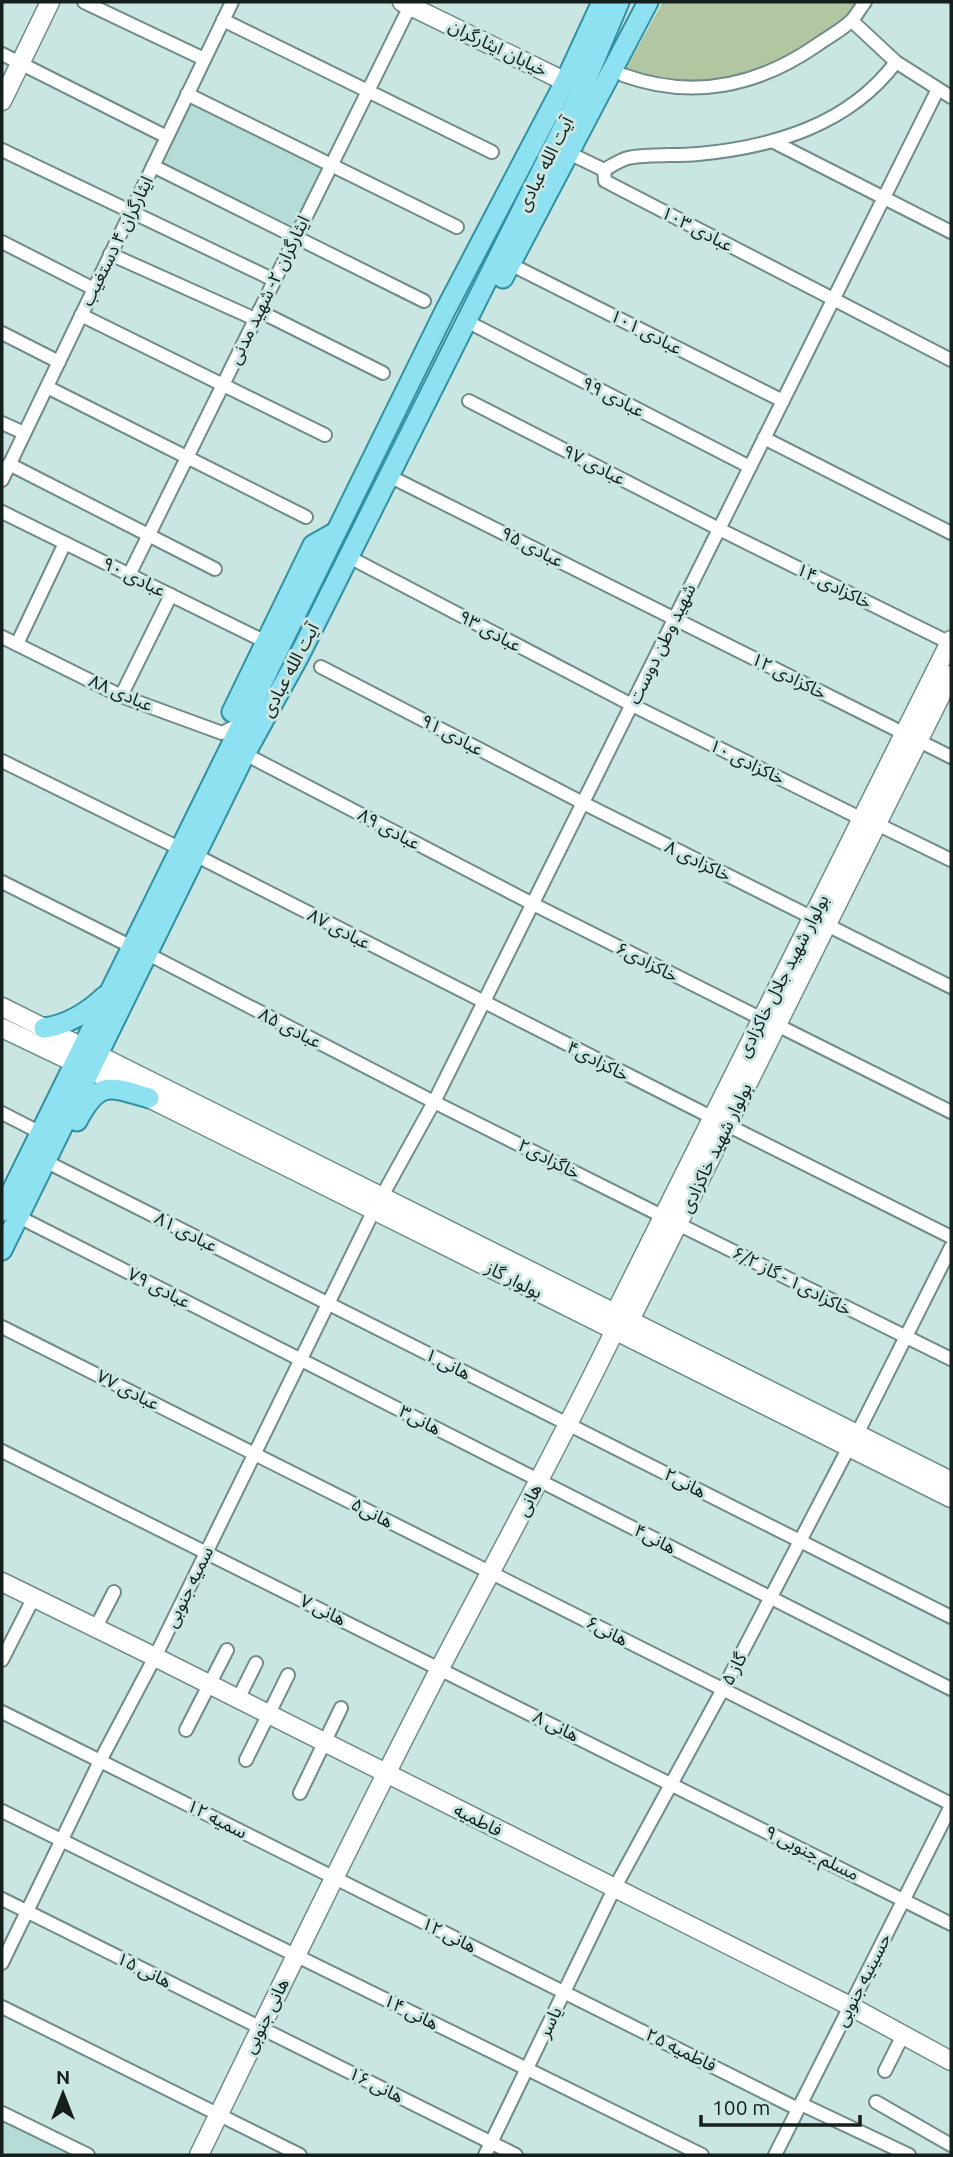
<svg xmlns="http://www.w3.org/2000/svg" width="953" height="2157" font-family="Ubuntu,'Noto Sans Arabic',sans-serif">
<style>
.built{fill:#b6dcd7}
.green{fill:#b0c7a1}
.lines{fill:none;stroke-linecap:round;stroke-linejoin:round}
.street-casing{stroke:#718c88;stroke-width:16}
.secondary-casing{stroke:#718c88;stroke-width:21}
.primary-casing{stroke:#3290a0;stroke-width:23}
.street{stroke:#fff;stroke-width:12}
.secondary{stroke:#fff;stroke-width:18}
.primary{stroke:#8ee1f0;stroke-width:19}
.labels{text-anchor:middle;stroke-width:6;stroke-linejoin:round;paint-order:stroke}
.street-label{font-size:18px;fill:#141f1e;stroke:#c9e6e2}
</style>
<rect width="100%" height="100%" fill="#c9e6e2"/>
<!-- built -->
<g class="built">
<polygon points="192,101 325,168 293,234 161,166"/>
<polygon points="2,2120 72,2155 2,2155"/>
</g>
<!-- green -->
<path class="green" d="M663,2H870C857,16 844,32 829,44C779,85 714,101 651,90C641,88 630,83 620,79Z"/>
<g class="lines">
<!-- street casing -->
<g class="street-casing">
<g id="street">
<polyline points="84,2 204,59"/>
<polyline points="223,20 492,152"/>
<polyline points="852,21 896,62 951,97"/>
<polyline points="2,54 167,137"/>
<path d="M623,75C692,100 758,86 817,45C828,37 844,29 853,19C857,14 861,7 865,2"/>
<polyline points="187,94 457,227"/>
<polyline points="774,142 951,232"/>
<polyline points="2,150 274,280"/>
<polyline points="569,153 604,170"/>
<polyline points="153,166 424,301"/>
<polyline points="604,170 605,181 951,360"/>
<path d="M604,170C611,166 620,160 628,158C647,154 677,156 698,154C773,147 849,125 896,62"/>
<polyline points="2,242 94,289"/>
<polyline points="110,254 255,319"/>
<polyline points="510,264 783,401"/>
<polyline points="259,311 383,373"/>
<polyline points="81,315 325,435"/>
<polyline points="476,326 750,467"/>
<polyline points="2,333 59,362"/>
<polyline points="47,387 306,517"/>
<polyline points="469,401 719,529 950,643"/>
<polyline points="2,423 24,433"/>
<polyline points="764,438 951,533"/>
<polyline points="9,464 215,569"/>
<polyline points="389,476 905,734"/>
<polyline points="2,480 232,2"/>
<polyline points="2,512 266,642"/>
<polyline points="349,557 632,705 862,819"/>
<polyline points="129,575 410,6"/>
<polyline points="2,637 121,696 222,733 239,724"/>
<polyline points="17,644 65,543"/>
<polyline points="321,667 583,803 951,987"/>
<polyline points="121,696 171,595"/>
<polyline points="919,741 951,757"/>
<polyline points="245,754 533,904 762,1019"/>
<polyline points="2,761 181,849"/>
<polyline points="877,824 951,860"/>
<polyline points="195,855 713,1118"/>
<polyline points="2,882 132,947"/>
<polyline points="146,953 434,1102 664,1217"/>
<polyline points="777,1025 951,1112"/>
<polyline points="2,1113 41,1133"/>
<polyline points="727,1125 951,1237"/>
<polyline points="45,1161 951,1617"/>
<polyline points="382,1196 434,1102 938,89"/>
<polyline points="19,1217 951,1689"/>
<polyline points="678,1224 951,1359"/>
<polyline points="2,1327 951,1804"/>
<polyline points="857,1434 951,1247"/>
<polyline points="2,1451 951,1924"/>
<polyline points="96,1627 114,1592"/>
<polyline points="2,1660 34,1597"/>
<polyline points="238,1699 256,1663"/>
<polyline points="2,1712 798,2109"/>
<polyline points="186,1730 227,1650"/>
<polyline points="246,1760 288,1675"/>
<polyline points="300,1793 341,1708"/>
<polyline points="2,1811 702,2155"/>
<polyline points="2,1899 516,2155"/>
<polyline points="2,1963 100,1761 155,1657 374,1210"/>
<polyline points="2,2007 300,2155"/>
<polyline points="885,2071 903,2035"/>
<polyline points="876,2102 951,2145"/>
<polyline points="801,2104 909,2155"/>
<polyline points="2,2113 88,2155"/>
<polyline points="485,2155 614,1889 723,1689 849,1447"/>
<polyline points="775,2155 951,1806"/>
</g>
</g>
<!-- secondary casing -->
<g class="secondary-casing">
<g id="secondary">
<polyline points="402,2 556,77"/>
<polyline points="2,101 50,2"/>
<polyline points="2,1007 951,1481"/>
<polyline points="2,1028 149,1098 951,1498"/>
<polyline points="621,1326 630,1320 951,675"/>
<polyline points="2,1582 155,1657 850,2006 951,2061"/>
<path d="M199,2155C278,1992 357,1829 440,1668C499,1555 560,1444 615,1330V1313L951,640"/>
</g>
</g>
<!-- primary casing -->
<g class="primary-casing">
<g id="primary">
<polyline points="503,278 648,2"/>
<polyline points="232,712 313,545 336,532"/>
<path d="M44,1028C68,1025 87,1013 105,996"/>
<path d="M77,1121C99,1080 108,1086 149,1098"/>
<polyline points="2,1211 445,311 565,82 602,2"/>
<polyline points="2,1250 245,754 299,656 581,92 619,2"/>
</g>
</g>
<!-- street -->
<use href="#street" class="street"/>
<!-- secondary -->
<use href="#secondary" class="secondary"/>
<!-- primary -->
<use href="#primary" class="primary"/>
</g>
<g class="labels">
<!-- street labels -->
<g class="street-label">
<text transform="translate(498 48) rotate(26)" y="6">خیابان ایثارگران</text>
<text transform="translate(545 164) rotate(-63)" y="6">آیت الله عبادی</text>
<text transform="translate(697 229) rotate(27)" y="6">عبادی ۱۰۳</text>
<text transform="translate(117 241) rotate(-64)" y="6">ایثارگران ۴ دستغیب</text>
<text transform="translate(269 290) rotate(-64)" y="6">ایثارگران ۲- شهید مدنی</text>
<text transform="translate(646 332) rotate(27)" y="6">عبادی ۱۰۱</text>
<text transform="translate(613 397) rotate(27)" y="6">عبادی ۹۹</text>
<text transform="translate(594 465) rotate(27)" y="6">عبادی ۹۷</text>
<text transform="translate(532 547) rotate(27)" y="6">عبادی ۹۵</text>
<text transform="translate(134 577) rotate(26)" y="6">عبادی ۹۰</text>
<text transform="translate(834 586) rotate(26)" y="6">خاکزادی ۱۴</text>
<text transform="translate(490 631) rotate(28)" y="6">عبادی ۹۳</text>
<text transform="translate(662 644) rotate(-64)" y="6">شهید وطن دوست</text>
<text transform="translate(290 670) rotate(-62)" y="6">آیت الله عبادی</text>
<text transform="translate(789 676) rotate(27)" y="6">خاکزادی ۱۲</text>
<text transform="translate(121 693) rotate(23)" y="6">عبادی ۸۸</text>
<text transform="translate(452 735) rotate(28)" y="6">عبادی ۹۱</text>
<text transform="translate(747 762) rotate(26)" y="6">خاکزادی ۱۰</text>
<text transform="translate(389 829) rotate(28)" y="6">عبادی ۸۹</text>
<text transform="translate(698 861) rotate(26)" y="6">خاکزادی ۸</text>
<text transform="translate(339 929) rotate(27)" y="6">عبادی ۸۷</text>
<text transform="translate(647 962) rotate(27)" y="6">خاکزادی۶</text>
<text transform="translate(783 976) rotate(-63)" y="6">بولوار شهید جلال خاکزادی</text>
<text transform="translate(290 1028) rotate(27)" y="6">عبادی ۸۵</text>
<text transform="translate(598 1061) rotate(27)" y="6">خاکزادی۴</text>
<text transform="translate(716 1148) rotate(-64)" y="6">بولوار شهید خاکزادی</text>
<text transform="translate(549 1159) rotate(27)" y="6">خاگزادی۲</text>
<text transform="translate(186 1232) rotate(27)" y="6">عبادی ۸۱</text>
<text transform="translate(514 1280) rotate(27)" y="6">بولوار گاز</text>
<text transform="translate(792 1281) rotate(27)" y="6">خاکزادی۱ - گاز ۶/۲</text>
<text transform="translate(159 1288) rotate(27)" y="6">عبادی ۷۹</text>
<text transform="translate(448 1364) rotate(27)" y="6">هانی ۱</text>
<text transform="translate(128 1390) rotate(27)" y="6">عبادی ۷۷</text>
<text transform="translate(420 1420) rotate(27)" y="6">هانی۳</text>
<text transform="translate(685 1483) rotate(27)" y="6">هانی۲</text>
<text transform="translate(529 1500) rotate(-62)" y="6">هانی</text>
<text transform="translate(372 1513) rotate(27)" y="6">هانی۵</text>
<text transform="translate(655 1539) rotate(27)" y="6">هانی۴</text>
<text transform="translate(189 1587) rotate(-64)" y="6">سمیه جنوبی</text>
<text transform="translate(323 1610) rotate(26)" y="6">هانی ۷</text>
<text transform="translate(607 1631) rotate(27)" y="6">هانی۶</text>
<text transform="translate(734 1669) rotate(-62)" y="6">گاز ۵</text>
<text transform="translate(556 1726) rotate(26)" y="6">هانی ۸</text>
<text transform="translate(217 1819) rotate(27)" y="6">سمیه ۱۲</text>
<text transform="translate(478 1820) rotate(27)" y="6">فاطمیه</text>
<text transform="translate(812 1853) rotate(26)" y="6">مسلم جنوبی ۹</text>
<text transform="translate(449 1935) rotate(26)" y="6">هانی ۱۲</text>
<text transform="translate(144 1970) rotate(26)" y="6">هانی ۱۵</text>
<text transform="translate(863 1980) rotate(-63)" y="6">حسینیه جنوبی</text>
<text transform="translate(411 2012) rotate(26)" y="6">هانی ۱۴</text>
<text transform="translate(266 2016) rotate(-64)" y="6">هانی جنوبی</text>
<text transform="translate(550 2022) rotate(-64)" y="6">یاسر</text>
<text transform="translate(681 2050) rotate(26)" y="6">فاطمیه ۲۵</text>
<text transform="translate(376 2085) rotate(26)" y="6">هانی ۱۶</text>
</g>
</g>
<!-- border -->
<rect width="953" height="2157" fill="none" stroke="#141f1e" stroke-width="7"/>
<!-- north arrow -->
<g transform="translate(63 2094)" stroke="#c9e6e2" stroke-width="5" paint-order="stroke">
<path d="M0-5L12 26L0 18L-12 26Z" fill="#141f1e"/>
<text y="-10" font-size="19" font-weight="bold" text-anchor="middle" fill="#141f1e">N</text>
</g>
<!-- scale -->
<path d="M701 2115v10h159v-10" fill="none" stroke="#141f1e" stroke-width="3.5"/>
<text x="712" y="2115" font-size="21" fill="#141f1e" stroke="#c9e6e2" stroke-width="5" paint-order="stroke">100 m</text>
</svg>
